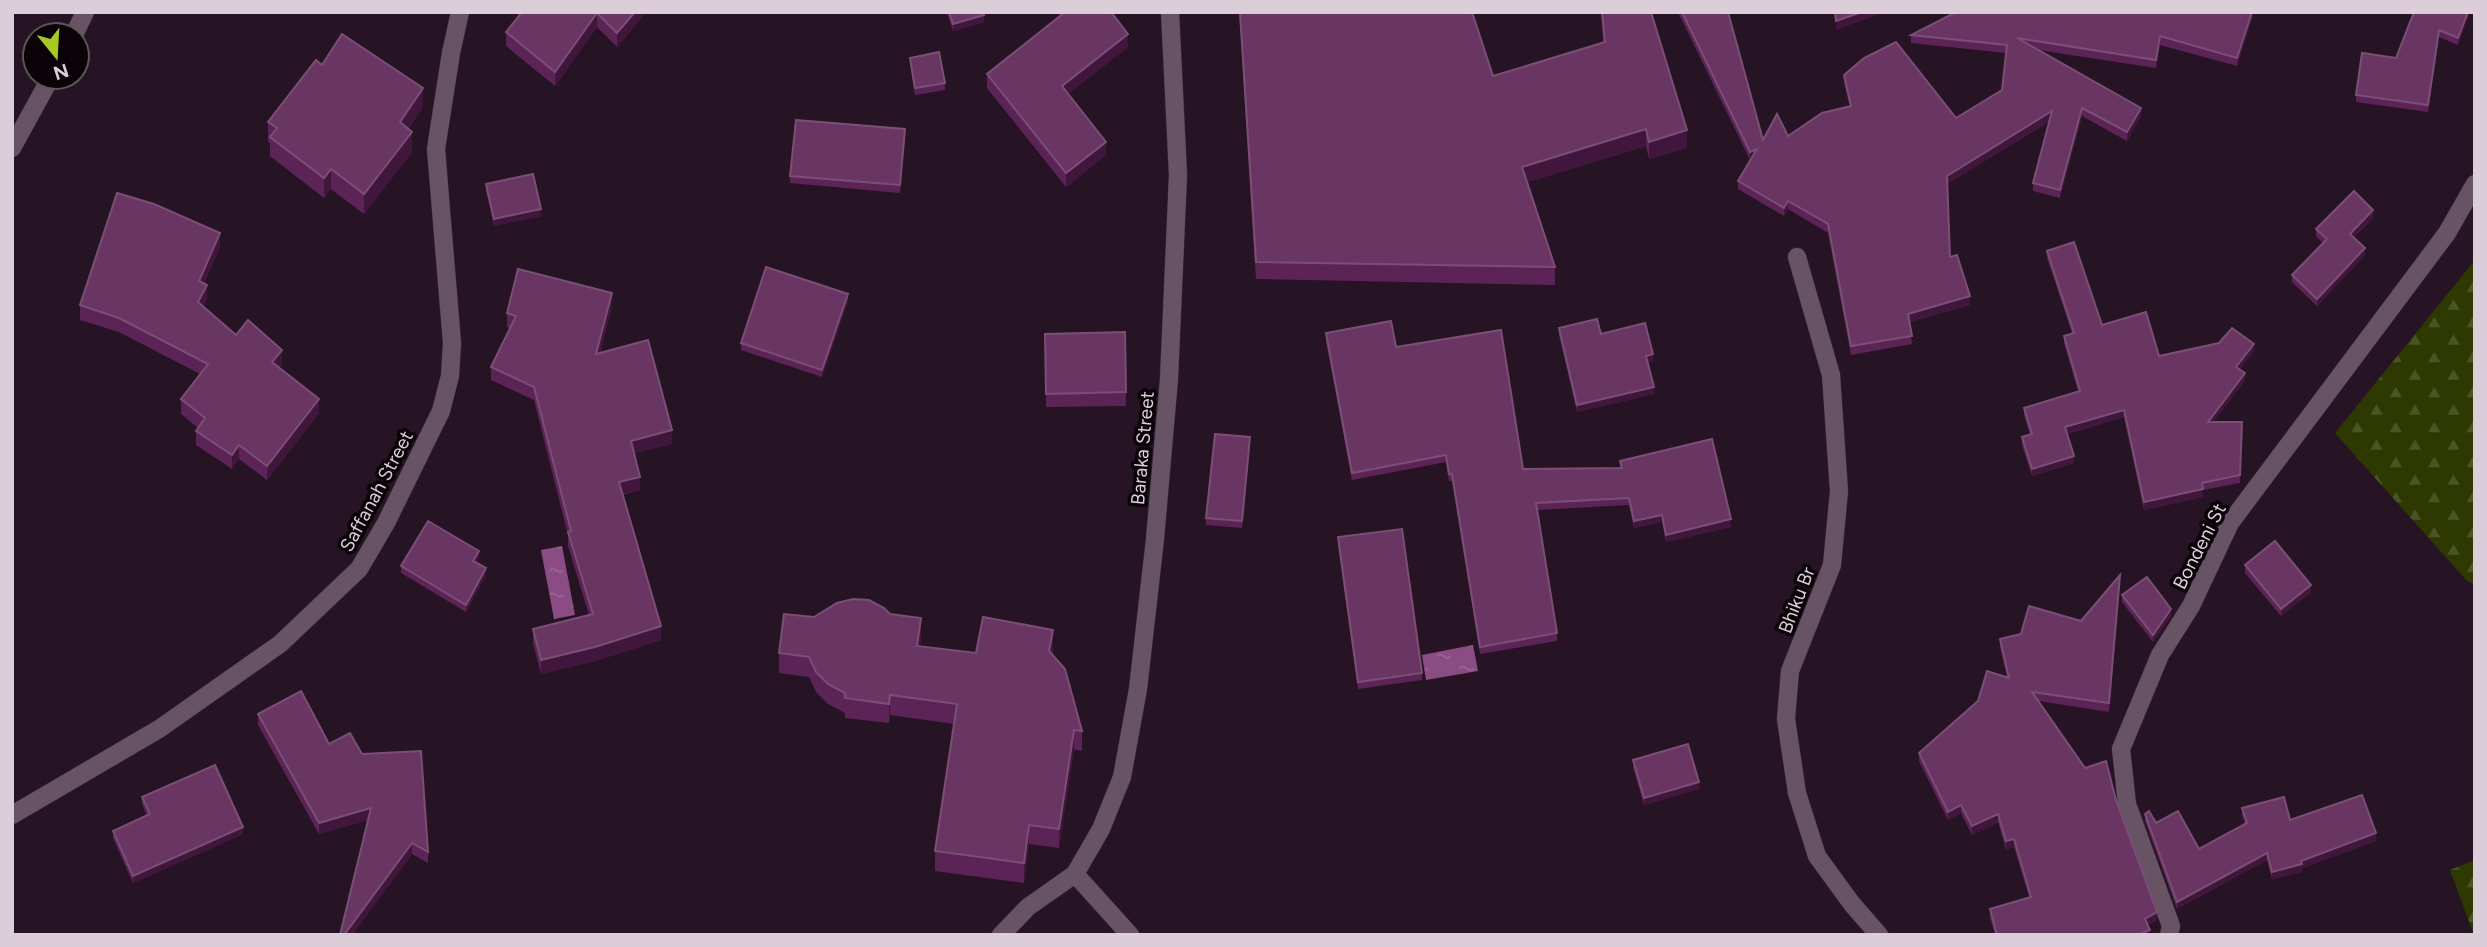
<svg xmlns="http://www.w3.org/2000/svg" width="2487" height="947" font-family="Figtree,sans-serif">
<style>
.forest{fill:url(#forest-firs)}
.water{fill:url(#water-ripples)}
.lines{fill:none;stroke-linecap:round;stroke-linejoin:round}
.minor-casing{stroke:#3b2f3a;stroke-width:19}
.minor{stroke:#685365;stroke-width:18}
.wall{fill:#5c2456}
.shaded-wall{fill:#40163c}
.building{fill:#693664;stroke:#7b4e76;stroke-width:2}
.labels{text-anchor:middle;stroke-width:7;stroke-linejoin:round;paint-order:stroke}
.street-label{font-size:19px;fill:#dbced9;stroke:#0a0409}
</style>
<defs>
<pattern id="forest-firs" width="22" height="20" patternUnits="userSpaceOnUse" patternTransform="scale(1.75)"><rect width="22" height="20" fill="#2d3900"/><path d="M5 1l3.5 6h-7zM16 11l3.5 6h-7z" fill="#4b5425"/></pattern>
<pattern id="water-ripples" width="26" height="14" patternUnits="userSpaceOnUse" patternTransform="scale(1.75)"><rect width="26" height="14" fill="#8a4c82"/><path d="M2 4q2-2 4 0t4 0M15 11q2-2 4 0t4 0" fill="none" stroke="#9a6593"/></pattern>
</defs>
<rect width="100%" height="100%" fill="#261424"/>
<!-- forest -->
<g class="forest">
<polygon points="2475,260 2475,585 2467,581 2335,433"/>
<polygon points="2475,860 2475,935 2474,935 2450,870"/>
</g>
<!-- water -->
<g class="water">
<polygon points="562,546 575,615 554,619 541,550"/>
<polygon points="1473,645 1478,671 1426,680 1422,655"/>
</g>
<g class="lines">
<!-- minor casing -->
<g class="minor-casing">
<g id="minor">
<polyline points="74,35 85,12"/>
<polyline points="12,148 51,77"/>
<polyline points="1797,257 1831,375 1839,491 1832,565 1790,671 1786,719 1797,793 1817,856 1852,904 1879,935"/>
<polyline points="12,815 159,729 280,644 359,569 386,523 441,411 450,376 452,343 436,149 451,53 460,12"/>
<polyline points="1075,874 1130,935"/>
<polyline points="1001,935 1028,907 1075,874 1101,829 1122,777 1138,689 1155,539 1169,379 1178,175 1170,12"/>
<polyline points="2169,935 2171,926 2127,804 2121,749 2160,655 2191,606 2230,523 2447,233 2475,184"/>
</g>
</g>
<!-- minor -->
<use href="#minor" class="minor"/>
</g>
<!-- wall -->
<g class="wall">
<polygon points="522,12 646,12 617,47 597,27 555,86 506,46 506,32"/>
<polygon points="947,12 983,12 984,22 953,31"/>
<polygon points="1239,12 1472,12 1493,76 1603,42 1601,12 1651,12 1687,148 1649,159 1646,146 1528,182 1555,267 1555,285 1256,279"/>
<polygon points="1678,12 1728,12 1763,140 1788,136 1850,107 1844,83 1844,75 1956,118 2002,90 2006,53 1911,43 1911,35 1954,13 1953,12 2254,12 2237,66 2160,45 2156,68 2038,50 2141,116 2127,141 2082,116 2060,198 2033,191 2033,183 2050,121 1947,184 1950,257 1970,305 1909,322 1912,344 1851,355 1828,233 1788,209 1784,216 1738,189 1738,181 1751,160 1750,160"/>
<polygon points="2414,12 2470,12 2458,45 2439,37 2428,112 2356,102 2356,95 2396,58"/>
<polygon points="1128,47 1068,94 1106,155 1066,187 987,88 987,74"/>
<polygon points="910,58 945,83 945,90 915,95 910,65"/>
<polygon points="322,65 423,107 408,129 412,152 364,214 331,189 324,198 270,156 270,143 268,141 268,122"/>
<polygon points="905,137 900,193 790,183 790,176"/>
<polygon points="486,184 541,216 494,226 486,191"/>
<polygon points="2373,218 2354,237 2365,255 2317,306 2292,282 2292,275 2323,243 2316,236 2316,229"/>
<polygon points="220,247 204,283 207,299 203,307 236,335 282,364 279,367 319,413 267,480 239,459 232,469 196,445 196,431 198,428 181,414 181,399 200,374 119,332 80,320 80,305"/>
<polygon points="2047,251 2102,325 2159,356 2254,351 2240,369 2245,380 2213,422 2242,422 2240,483 2203,490 2203,497 2144,510 2124,417 2067,434 2074,463 2032,476 2022,445 2022,437 2030,435 2024,415 2024,408 2078,391 2064,343 2064,336 2072,333 2047,258"/>
<polygon points="848,301 822,377 741,350 741,343"/>
<polygon points="612,306 600,353 672,444 634,453 640,490 622,495 661,640 595,661 541,674 533,643 533,629 589,615 568,546 568,535 534,400 491,380 491,367 510,328 507,327 507,313"/>
<polygon points="1559,328 1601,334 1653,361 1648,362 1654,394 1577,412 1559,335"/>
<polygon points="1125,332 1126,406 1046,407 1045,334"/>
<polygon points="1326,333 1396,347 1523,469 1620,468 1620,461 1731,527 1666,542 1662,522 1634,528 1629,505 1537,510 1557,633 1557,641 1480,654 1452,481 1449,481 1446,462 1352,480 1326,341"/>
<polygon points="1250,444 1242,528 1206,525 1206,518"/>
<polygon points="1338,537 1422,673 1422,680 1358,689 1338,545"/>
<polygon points="479,558 476,563 486,575 466,612 401,573 401,566"/>
<polygon points="2245,565 2311,592 2281,616 2245,573"/>
<polygon points="2120,583 2109,712 2039,701 2085,768 2116,800 2157,920 2148,925 2150,935 1995,935 1990,918 1990,909 2029,897 2014,847 2006,850 1998,822 1972,835 1961,813 1948,820 1919,761 1919,753 2007,677 2000,647 2000,639 2081,621"/>
<polygon points="2122,595 2171,616 2153,642 2122,602"/>
<polygon points="890,614 921,638 920,646 976,653 1053,649 1052,655 1082,731 1082,751 1074,749 1059,848 1029,844 1024,883 935,871 935,851 954,724 890,715 889,723 845,718 845,713 828,704 816,692 809,677 779,673 779,653 814,617"/>
<polygon points="258,714 329,744 362,754 428,852 428,863 412,854 352,935 340,935 368,820 319,834 258,725"/>
<polygon points="1633,760 1699,789 1644,805 1633,767"/>
<polygon points="142,797 243,834 133,883 113,838 113,831 147,816 142,804"/>
<polygon points="2242,808 2290,820 2376,841 2302,868 2302,872 2272,879 2267,860 2177,909 2145,821 2145,814 2156,823 2199,849 2245,824 2242,815"/>
</g>
<!-- shaded-wall -->
<g class="shaded-wall">
<polygon points="635,12 646,12 617,47 617,33"/>
<polygon points="1862,12 1885,12 1836,30 1836,21"/>
<polygon points="2252,12 2254,12 2237,66 2237,58"/>
<polygon points="2468,12 2470,12 2458,45 2458,38"/>
<polygon points="597,13 597,27 555,86 555,72"/>
<polygon points="984,15 984,22 953,31 953,24"/>
<polygon points="2439,30 2439,37 2428,112 2428,105"/>
<polygon points="1128,34 1128,47 1062,99 1062,86"/>
<polygon points="2160,36 2160,45 2156,68 2156,60"/>
<polygon points="423,88 423,107 400,142 400,122"/>
<polygon points="2082,108 2082,116 2060,198 2060,190"/>
<polygon points="2141,108 2141,116 2127,141 2127,132"/>
<polygon points="2052,111 2052,119 1947,184 1947,176"/>
<polygon points="1646,129 1646,146 1522,184 1522,167"/>
<polygon points="1687,130 1687,148 1649,159 1649,142"/>
<polygon points="412,132 412,152 364,214 364,194"/>
<polygon points="1106,142 1106,155 1066,187 1066,173"/>
<polygon points="1757,149 1757,157 1750,160 1750,152"/>
<polygon points="331,169 331,189 324,198 324,178"/>
<polygon points="1788,201 1788,209 1784,216 1784,208"/>
<polygon points="541,209 541,216 494,226 494,219"/>
<polygon points="2373,210 2373,218 2350,241 2350,234"/>
<polygon points="220,233 220,247 199,295 199,281"/>
<polygon points="2365,248 2365,255 2317,306 2317,299"/>
<polygon points="207,285 207,299 198,316 198,302"/>
<polygon points="612,293 612,306 596,367 596,354"/>
<polygon points="848,294 848,301 822,377 822,370"/>
<polygon points="1970,296 1970,305 1908,322 1908,314"/>
<polygon points="2254,344 2254,351 2236,374 2236,367"/>
<polygon points="282,350 282,364 272,376 272,362"/>
<polygon points="1653,354 1653,361 1646,363 1646,356"/>
<polygon points="2245,373 2245,380 2208,429 2208,422"/>
<polygon points="1654,387 1654,394 1577,412 1577,405"/>
<polygon points="319,399 319,413 267,480 267,466"/>
<polygon points="2124,410 2124,417 2065,434 2065,427"/>
<polygon points="672,430 672,444 631,454 631,441"/>
<polygon points="1250,437 1250,444 1242,528 1242,521"/>
<polygon points="239,445 239,459 232,469 232,455"/>
<polygon points="2074,456 2074,463 2032,476 2032,469"/>
<polygon points="640,477 640,490 619,495 619,482"/>
<polygon points="2203,489 2203,497 2144,510 2144,502"/>
<polygon points="1662,515 1662,522 1634,528 1634,521"/>
<polygon points="1731,519 1731,527 1666,542 1666,535"/>
<polygon points="479,551 479,558 473,568 473,561"/>
<polygon points="486,568 486,575 466,612 466,605"/>
<polygon points="2120,575 2120,583 2109,712 2109,703"/>
<polygon points="2311,585 2311,592 2281,616 2281,609"/>
<polygon points="2171,609 2171,616 2153,642 2153,635"/>
<polygon points="921,618 921,638 917,665 917,646"/>
<polygon points="661,626 661,640 595,661 541,674 541,660"/>
<polygon points="1053,630 1053,649 1049,671 1049,651"/>
<polygon points="890,695 890,715 889,723 889,704"/>
<polygon points="1074,730 1074,749 1059,848 1059,829"/>
<polygon points="1699,782 1699,789 1644,805 1644,798"/>
<polygon points="1961,805 1961,813 1948,820 1948,812"/>
<polygon points="371,808 371,819 319,834 319,823"/>
<polygon points="1998,814 1998,822 1972,835 1972,826"/>
<polygon points="1029,825 1029,844 1024,883 1024,863"/>
<polygon points="243,827 243,834 133,883 133,876"/>
<polygon points="2376,833 2376,841 2302,868 2302,872 2272,879 2272,872"/>
<polygon points="2014,839 2014,847 2006,850 2006,841"/>
<polygon points="412,843 412,854 352,935 344,935"/>
<polygon points="2267,853 2267,860 2177,909 2177,902"/>
<polygon points="2157,912 2157,920 2145,927 2145,919"/>
<polygon points="2150,930 2150,935 2138,935"/>
</g>
<!-- building -->
<g class="building">
<polygon points="522,12 635,12 617,33 597,13 555,72 506,32"/>
<polygon points="949,12 983,12 984,15 953,24"/>
<polygon points="1065,12 1111,12 1128,34 1062,86 1106,142 1066,173 987,74"/>
<polygon points="1240,12 1472,12 1493,76 1605,42 1602,12 1651,12 1687,130 1649,142 1646,129 1522,167 1555,267 1256,262"/>
<polygon points="1682,12 1728,12 1763,140 1777,114 1788,136 1822,113 1851,106 1844,75 1864,58 1896,42 1956,118 2002,90 2007,45 1911,35 1956,12 2252,12 2237,58 2160,36 2156,60 2017,38 2141,108 2127,132 2082,108 2060,190 2033,183 2052,111 1947,176 1950,257 1957,255 1970,296 1908,314 1912,336 1851,346 1828,224 1788,201 1784,208 1738,181 1757,149 1750,152"/>
<polygon points="1835,12 1862,12 1836,21"/>
<polygon points="2414,12 2468,12 2458,38 2439,30 2428,105 2356,95 2362,53 2396,58"/>
<polygon points="342,34 423,88 400,122 412,132 364,194 331,169 324,178 270,137 277,128 268,122 316,60 322,65"/>
<polygon points="939,52 945,83 915,88 910,58"/>
<polygon points="796,120 905,129 900,185 790,176"/>
<polygon points="533,174 541,209 494,219 486,184"/>
<polygon points="2354,191 2373,210 2350,234 2365,248 2317,299 2292,275 2327,239 2316,229"/>
<polygon points="117,193 154,204 220,233 199,281 207,285 198,302 236,335 248,320 282,350 272,362 319,399 267,466 239,445 232,455 196,431 205,418 181,399 208,364 119,318 80,305"/>
<polygon points="2074,242 2102,325 2146,312 2159,356 2219,343 2232,328 2254,344 2236,367 2245,373 2208,422 2242,422 2240,475 2202,483 2203,489 2144,502 2124,410 2065,427 2074,456 2032,469 2022,437 2032,434 2024,408 2080,391 2064,336 2074,333 2047,251"/>
<polygon points="766,267 848,294 822,370 741,343"/>
<polygon points="518,269 612,293 596,354 648,340 672,430 631,441 640,477 619,482 661,626 595,647 541,660 533,629 593,614 568,532 571,531 534,387 491,367 516,316 507,313"/>
<polygon points="1597,319 1601,334 1645,323 1653,354 1646,356 1654,387 1577,405 1559,328"/>
<polygon points="1391,321 1396,347 1501,330 1523,469 1622,468 1620,461 1712,439 1731,519 1666,535 1662,515 1634,521 1629,498 1536,503 1557,633 1480,647 1452,474 1449,474 1446,455 1352,473 1326,333"/>
<polygon points="1125,332 1126,392 1046,394 1045,334"/>
<polygon points="1215,434 1250,437 1242,521 1206,518"/>
<polygon points="428,521 479,551 473,561 486,568 466,605 401,566"/>
<polygon points="1402,529 1422,673 1358,682 1338,537"/>
<polygon points="2275,541 2311,585 2281,609 2245,565"/>
<polygon points="2120,575 2109,703 2032,692 2085,768 2106,761 2116,800 2157,912 2145,919 2150,930 2138,935 1997,935 1990,909 2031,897 2014,839 2006,841 1998,814 1972,826 1961,805 1948,812 1919,753 1978,701 1987,671 2009,678 2000,639 2021,634 2029,606 2081,621"/>
<polygon points="2147,577 2171,609 2153,635 2122,595"/>
<polygon points="853,599 869,600 884,608 890,614 921,618 917,646 976,653 983,617 1053,630 1049,651 1065,669 1082,731 1074,730 1059,829 1029,825 1024,863 935,851 957,704 890,695 889,704 845,698 845,693 828,684 816,672 809,657 779,653 784,614 814,617 837,603"/>
<polygon points="301,691 329,744 350,733 362,754 421,751 428,852 412,843 344,935 340,935 371,808 319,823 258,714"/>
<polygon points="1688,744 1699,782 1644,798 1633,760"/>
<polygon points="215,765 243,827 133,876 113,831 150,814 142,797"/>
<polygon points="2362,795 2376,833 2301,861 2302,864 2272,872 2267,853 2177,902 2145,814 2149,811 2156,823 2178,811 2199,849 2247,823 2242,808 2284,797 2290,820"/>
</g>
<g class="labels">
<!-- street labels -->
<g class="street-label">
<text transform="translate(1142 448) rotate(-85)" y="7">Baraka Street</text>
<text transform="translate(376 491) rotate(-62)" y="7">Saffanah Street</text>
<text transform="translate(2199 546) rotate(-63)" y="7">Bondeni St</text>
<text transform="translate(1796 600) rotate(-69)" y="7">Bhiku Br</text>
</g>
</g>
<!-- border -->
<rect width="2487" height="947" fill="none" stroke="#dbced9" stroke-width="28"/>
<!-- north arrow -->
<g transform="translate(56 56) rotate(162)"><circle r="33" fill="#0a0409" stroke="#5e555c" stroke-width="2"/>
<path d="M0-5L12 26L0 18L-12 26Z" fill="#a6c820"/>
<text y="-10" font-size="19" font-weight="bold" text-anchor="middle" fill="#dbced9">N</text>
</g>
</svg>
